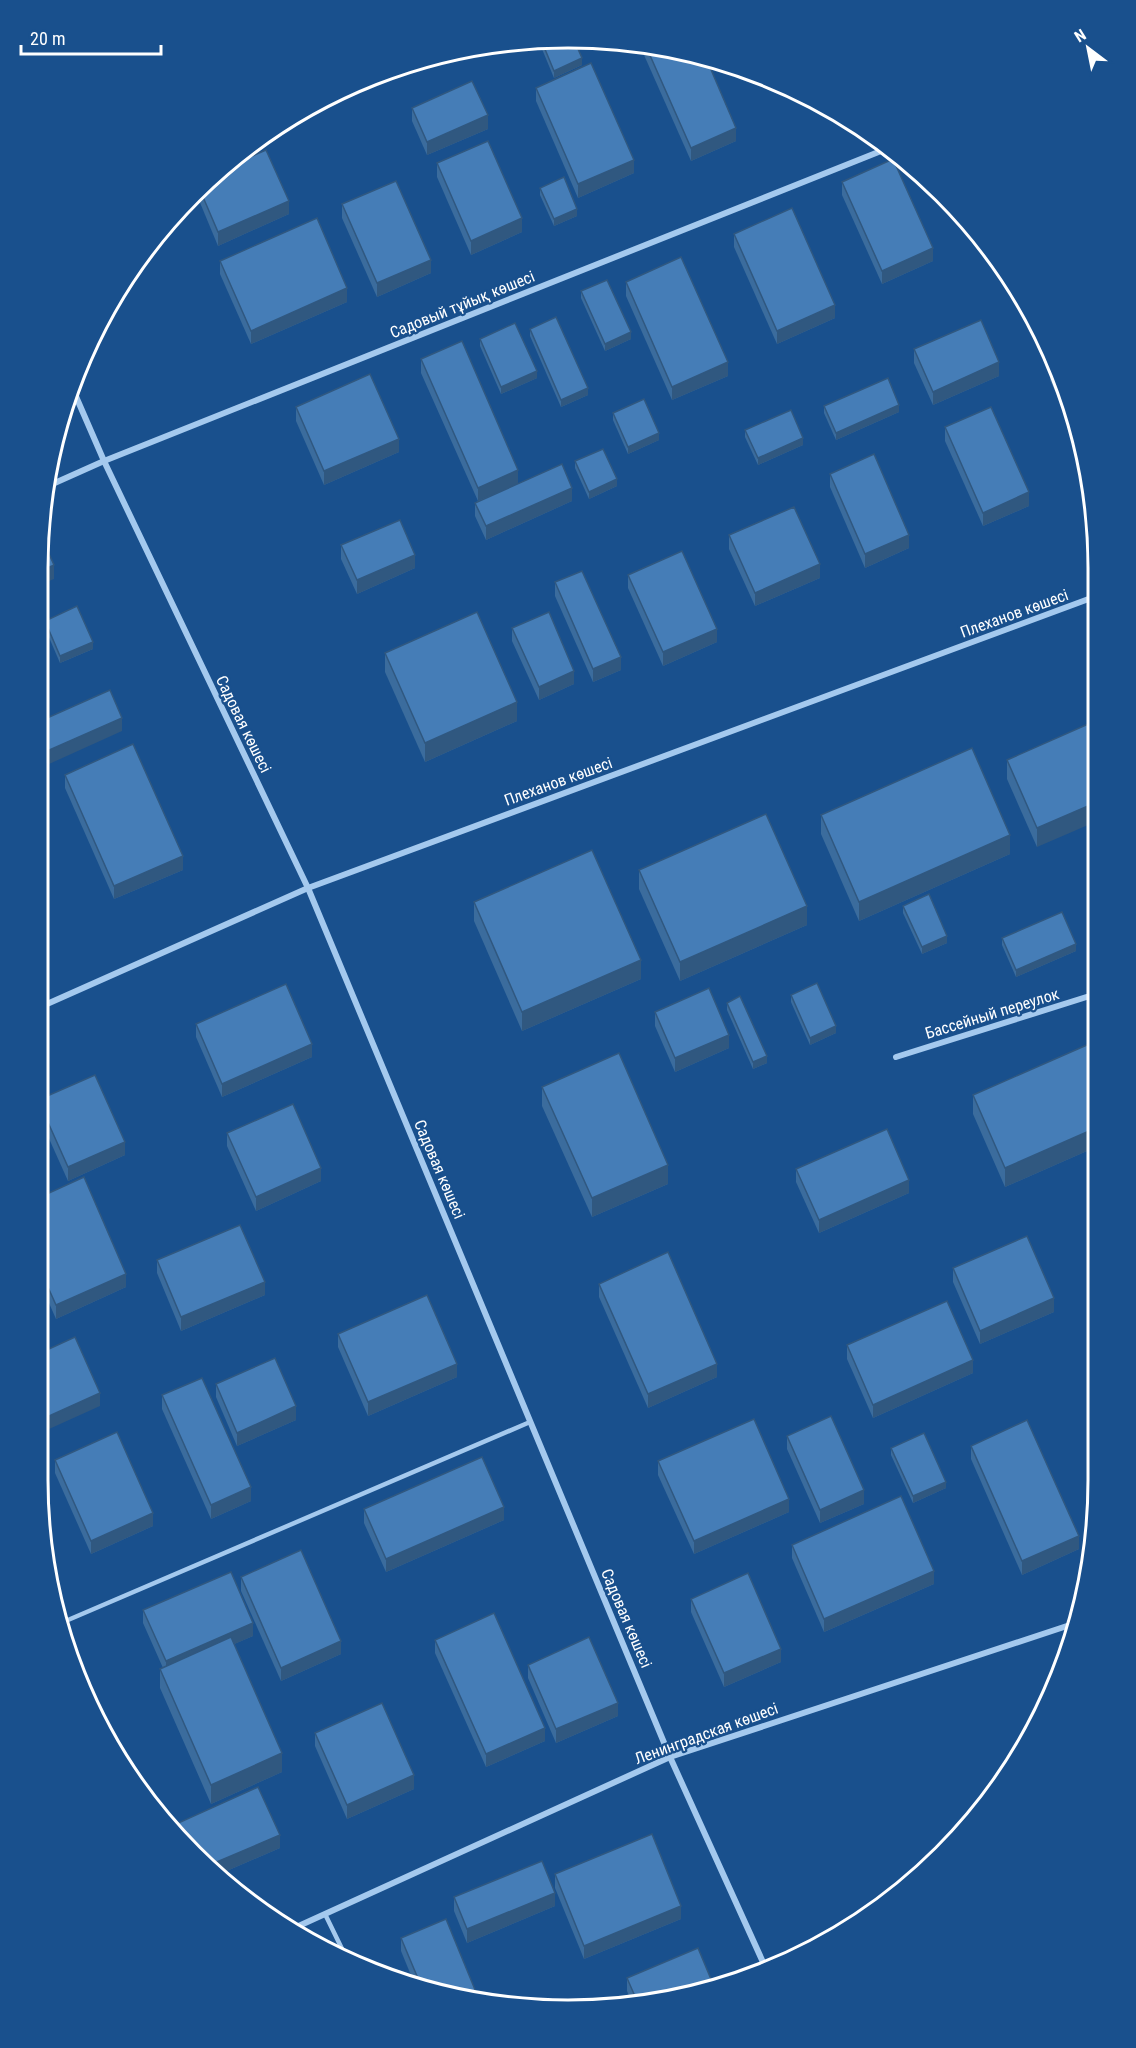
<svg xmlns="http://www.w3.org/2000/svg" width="1136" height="2048" font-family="'Roboto Condensed',sans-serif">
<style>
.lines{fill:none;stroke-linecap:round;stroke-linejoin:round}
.lane{stroke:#a4c9ee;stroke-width:4.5}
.street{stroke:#a4c9ee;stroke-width:6}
.wall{fill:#3b6c9d}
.shaded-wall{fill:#305880}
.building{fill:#457db7;stroke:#305880;stroke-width:1.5}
.labels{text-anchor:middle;stroke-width:4.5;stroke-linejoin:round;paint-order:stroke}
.street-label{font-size:16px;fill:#fff;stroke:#19508d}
.rim{fill:none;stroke:#fff;stroke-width:3}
</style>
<rect width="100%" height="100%" fill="#19508d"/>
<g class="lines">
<!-- lane -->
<g class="lane">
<polyline points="61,1623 530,1422"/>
<polyline points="325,1914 344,1953"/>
</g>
<!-- street -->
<g class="street">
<polyline points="71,385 104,461 308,888 670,1757 767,1971"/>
<polyline points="48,486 104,461 886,149"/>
<polyline points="38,1008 308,888 1094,597"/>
<polyline points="896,1057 1096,994"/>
<polyline points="292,1929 670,1757 1076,1623"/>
</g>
</g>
<!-- wall -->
<g class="wall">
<polygon points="542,42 582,65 554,78 542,49"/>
<polygon points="644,44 706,58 736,141 691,161 644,55"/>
<polygon points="431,56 365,91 361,82"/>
<polygon points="536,88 634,173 578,198 536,101"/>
<polygon points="412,108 488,129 427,155 412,121"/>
<polygon points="437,163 522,232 471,255 437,177"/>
<polygon points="220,170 289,214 218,246 196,193"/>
<polygon points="842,182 933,261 882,284 842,195"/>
<polygon points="540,188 577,216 554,226 540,195"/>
<polygon points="342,204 431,273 377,297 342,218"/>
<polygon points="734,234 835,318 777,344 734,247"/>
<polygon points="991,251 1010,274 1003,277"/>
<polygon points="220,261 347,302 251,344 220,274"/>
<polygon points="626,282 728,376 672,400 626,296"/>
<polygon points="581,291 631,339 605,351 581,298"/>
<polygon points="530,329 588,395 561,407 530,336"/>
<polygon points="480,339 537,378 501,394 480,346"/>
<polygon points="914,349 999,376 933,405 914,363"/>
<polygon points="421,359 518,483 572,501 486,540 475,516 475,503 478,501 421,373"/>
<polygon points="1050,366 1070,397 1082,449 1081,449 1050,380"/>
<polygon points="824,406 899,412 836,440 824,413"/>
<polygon points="296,407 399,452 324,485 296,421"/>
<polygon points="613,413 659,440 628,454 613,420"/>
<polygon points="945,427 1029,506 983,526 945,441"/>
<polygon points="745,430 803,445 758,465 745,437"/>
<polygon points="575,461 617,486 589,499 575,468"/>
<polygon points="830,474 909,548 865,568 830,487"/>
<polygon points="729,535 820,578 755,606 729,549"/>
<polygon points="341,545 415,568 357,594 341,559"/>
<polygon points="628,575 717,642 663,666 628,588"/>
<polygon points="555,582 621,670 593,682 555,596"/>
<polygon points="45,621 93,649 60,663 45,628"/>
<polygon points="512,628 574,684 539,700 512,641"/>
<polygon points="385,653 517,721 425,762 385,672"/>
<polygon points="1095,721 1037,847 1007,779 1007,760"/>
<polygon points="65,775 183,870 114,899 65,788"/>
<polygon points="821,815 1010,854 859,921 821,834"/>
<polygon points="639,870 807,925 680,981 639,889"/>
<polygon points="474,902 641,979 522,1031 474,921"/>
<polygon points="903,906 947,943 922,954 903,913"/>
<polygon points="1002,938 1076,951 1016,977 1002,945"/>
<polygon points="791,995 836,1033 810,1045 791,1002"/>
<polygon points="727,1003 767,1063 753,1069 727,1010"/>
<polygon points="655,1012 729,1048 675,1072 655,1026"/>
<polygon points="196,1024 312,1057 222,1097 196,1037"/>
<polygon points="1096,1041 1096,1147 1005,1187 973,1114 973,1095"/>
<polygon points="542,1087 668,1184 592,1217 542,1106"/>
<polygon points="38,1100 125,1155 68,1181 38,1114"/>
<polygon points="227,1133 321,1181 256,1211 227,1146"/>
<polygon points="796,1169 909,1193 819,1233 796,1182"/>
<polygon points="38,1198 126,1287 56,1319 38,1278"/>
<polygon points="157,1260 265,1295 181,1331 157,1273"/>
<polygon points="953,1268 1054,1312 980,1344 953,1282"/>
<polygon points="599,1284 717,1377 648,1408 599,1297"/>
<polygon points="338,1334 457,1377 368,1416 338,1347"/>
<polygon points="847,1345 973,1373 873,1418 847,1359"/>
<polygon points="216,1384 296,1420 237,1446 216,1397"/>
<polygon points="162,1395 251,1501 211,1519 162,1409"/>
<polygon points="787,1436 864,1504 820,1523 787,1449"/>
<polygon points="971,1446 1079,1549 1022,1575 971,1459"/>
<polygon points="891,1448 946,1488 913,1503 891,1455"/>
<polygon points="55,1460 153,1526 91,1554 55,1473"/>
<polygon points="658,1461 789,1512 694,1554 658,1475"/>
<polygon points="364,1509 504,1520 386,1572 364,1523"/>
<polygon points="792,1545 934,1584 824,1632 792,1558"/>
<polygon points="241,1577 341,1654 281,1681 241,1591"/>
<polygon points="691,1599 781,1662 724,1687 691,1612"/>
<polygon points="143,1610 253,1636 234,1644 282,1772 211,1804 160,1688 160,1669 163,1668 143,1623"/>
<polygon points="435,1640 545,1741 486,1767 435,1653"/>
<polygon points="528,1665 618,1716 556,1743 528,1678"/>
<polygon points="315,1733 414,1789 347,1819 315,1746"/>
<polygon points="176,1824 280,1848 222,1873 176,1830"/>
<polygon points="555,1874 681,1919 584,1959 555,1888"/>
<polygon points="454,1897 555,1906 467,1943 454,1911"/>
<polygon points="401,1938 430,1992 415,1985 401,1951"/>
<polygon points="627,1978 713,1984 632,2003 627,1991"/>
</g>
<!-- shaded-wall -->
<g class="shaded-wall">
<polygon points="455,52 365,91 365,80 431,56"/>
<polygon points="582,58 582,65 554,78 554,71"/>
<polygon points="488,115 488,129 427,155 427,142"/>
<polygon points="736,128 736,141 691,161 691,148"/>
<polygon points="263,136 263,144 237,155 245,147"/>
<polygon points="634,160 634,173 578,198 578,184"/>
<polygon points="289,201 289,214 218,246 218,232"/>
<polygon points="577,209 577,216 554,226 554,219"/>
<polygon points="522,218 522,232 471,255 471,241"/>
<polygon points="933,248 933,261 882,284 882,271"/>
<polygon points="431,260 431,273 377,297 377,283"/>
<polygon points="1003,265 1010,274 1003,277"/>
<polygon points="347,288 347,302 251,344 251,331"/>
<polygon points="835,305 835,318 777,344 777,331"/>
<polygon points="631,332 631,339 605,351 605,344"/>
<polygon points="728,362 728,376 672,400 672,387"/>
<polygon points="999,362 999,376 933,405 933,392"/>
<polygon points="537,371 537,378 501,394 501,387"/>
<polygon points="588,388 588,395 561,407 561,400"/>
<polygon points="899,405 899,412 836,440 836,433"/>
<polygon points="659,433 659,440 628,454 628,447"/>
<polygon points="803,438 803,445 758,465 758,458"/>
<polygon points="399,439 399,452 324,485 324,471"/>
<polygon points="518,470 518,484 478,501 478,488"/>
<polygon points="617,479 617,486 589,499 589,492"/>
<polygon points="572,488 572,501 486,540 486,526"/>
<polygon points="1029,492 1029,506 983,526 983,513"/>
<polygon points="909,535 909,548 865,568 865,554"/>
<polygon points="415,555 415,568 357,594 357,580"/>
<polygon points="820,564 820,578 755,606 755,593"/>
<polygon points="54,565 54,579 39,585 39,572"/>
<polygon points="717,629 717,642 663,666 663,652"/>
<polygon points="93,642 93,649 60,663 60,656"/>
<polygon points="621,657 621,670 593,682 593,669"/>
<polygon points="574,671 574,684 539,700 539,687"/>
<polygon points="517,702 517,721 425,762 425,743"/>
<polygon points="122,718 122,731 38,769 38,755"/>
<polygon points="1095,803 1095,822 1037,847 1037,828"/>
<polygon points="1010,835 1010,854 859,921 859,902"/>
<polygon points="183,856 183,870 114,899 114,886"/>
<polygon points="807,906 807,925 680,981 680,962"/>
<polygon points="947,936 947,943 922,954 922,947"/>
<polygon points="1076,944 1076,951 1016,977 1016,970"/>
<polygon points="641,960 641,979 522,1031 522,1012"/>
<polygon points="836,1026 836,1033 810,1045 810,1038"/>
<polygon points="729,1035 729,1048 675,1072 675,1058"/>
<polygon points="312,1044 312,1057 222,1097 222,1084"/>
<polygon points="767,1056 767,1063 753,1069 753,1062"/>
<polygon points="1096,1128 1096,1147 1005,1187 1005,1168"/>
<polygon points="125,1142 125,1155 68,1181 68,1167"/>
<polygon points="668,1165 668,1184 592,1217 592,1198"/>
<polygon points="321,1168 321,1181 256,1211 256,1197"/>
<polygon points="909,1180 909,1193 819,1233 819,1220"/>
<polygon points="126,1274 126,1287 56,1319 56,1305"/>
<polygon points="265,1282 265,1295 181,1331 181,1317"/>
<polygon points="1054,1298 1054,1312 980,1344 980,1331"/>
<polygon points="973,1360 973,1373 873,1418 873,1405"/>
<polygon points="457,1364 457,1377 368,1416 368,1402"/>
<polygon points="717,1364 717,1377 648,1408 648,1394"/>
<polygon points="100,1393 100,1406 38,1434 38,1421"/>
<polygon points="296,1406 296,1420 237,1446 237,1433"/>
<polygon points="946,1482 946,1488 913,1503 913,1496"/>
<polygon points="251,1487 251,1501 211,1519 211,1505"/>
<polygon points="864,1490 864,1504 820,1523 820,1510"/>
<polygon points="789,1499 789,1512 694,1554 694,1541"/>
<polygon points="504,1507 504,1520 386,1572 386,1559"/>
<polygon points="153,1513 153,1526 91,1554 91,1541"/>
<polygon points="1079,1536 1079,1549 1022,1575 1022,1561"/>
<polygon points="934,1571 934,1584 824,1632 824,1619"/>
<polygon points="253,1623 253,1636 166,1674 166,1661"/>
<polygon points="341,1641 341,1654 281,1681 281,1668"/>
<polygon points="781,1649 781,1662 724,1687 724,1673"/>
<polygon points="618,1703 618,1716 556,1743 556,1729"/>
<polygon points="545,1728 545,1741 486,1767 486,1754"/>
<polygon points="282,1753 282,1772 211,1804 211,1785"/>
<polygon points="414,1775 414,1789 347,1819 347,1805"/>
<polygon points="280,1835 280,1848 222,1873 212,1864"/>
<polygon points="555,1893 555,1906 467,1943 467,1929"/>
<polygon points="681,1906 681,1919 584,1959 584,1946"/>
</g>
<!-- building -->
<g class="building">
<polygon points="549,39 574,40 582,58 554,71 542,42"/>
<polygon points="645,44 706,58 736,128 691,148"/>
<polygon points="591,63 634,160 578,184 536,88"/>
<polygon points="472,81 488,115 427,142 412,108"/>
<polygon points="488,141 522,218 471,241 437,163"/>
<polygon points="266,150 289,201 218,232 200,190 220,170"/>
<polygon points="893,159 933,248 882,271 842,182"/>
<polygon points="564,177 577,209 554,219 540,188"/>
<polygon points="396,181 431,260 377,283 342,204"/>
<polygon points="792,208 835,305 777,331 734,234"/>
<polygon points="317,218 347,288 251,331 220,261"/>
<polygon points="681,257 728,362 672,387 626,282"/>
<polygon points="607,280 631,332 605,344 581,291"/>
<polygon points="556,317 588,388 561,400 530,329"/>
<polygon points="981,320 999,362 933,392 914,349"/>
<polygon points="515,323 537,371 501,387 480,339"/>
<polygon points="462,341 518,470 478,488 421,359"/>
<polygon points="1054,364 1070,397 1077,426 1050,366"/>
<polygon points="370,374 399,439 324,471 296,407"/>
<polygon points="888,378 899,405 836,433 824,406"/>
<polygon points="644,399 659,433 628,447 613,413"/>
<polygon points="991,407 1029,492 983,513 945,427"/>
<polygon points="791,410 803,438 758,458 745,430"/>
<polygon points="603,449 617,479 589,492 575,461"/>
<polygon points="874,454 909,535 865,554 830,474"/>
<polygon points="562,464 572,488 486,526 475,503"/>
<polygon points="794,507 820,564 755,593 729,535"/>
<polygon points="400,520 415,555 357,580 341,545"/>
<polygon points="39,532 54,565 39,572"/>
<polygon points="682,551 717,629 663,652 628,575"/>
<polygon points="582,571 621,657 593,669 555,582"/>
<polygon points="77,606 93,642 60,656 45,621"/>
<polygon points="477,612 517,702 425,743 385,653"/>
<polygon points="549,612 574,671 539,687 512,628"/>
<polygon points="110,690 122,718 38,755 38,722"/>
<polygon points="1095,721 1095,803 1037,828 1007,760"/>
<polygon points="133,744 183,856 114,886 65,775"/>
<polygon points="972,748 1010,835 859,902 821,815"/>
<polygon points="766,814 807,906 680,962 639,870"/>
<polygon points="592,850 641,960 522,1012 474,902"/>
<polygon points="929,894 947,936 922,947 903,906"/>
<polygon points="1062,912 1076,944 1016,970 1002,938"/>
<polygon points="817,983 836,1026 810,1038 791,995"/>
<polygon points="286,984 312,1044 222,1084 196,1024"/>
<polygon points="709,988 729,1035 675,1058 655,1012"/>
<polygon points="740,996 767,1056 753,1062 727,1003"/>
<polygon points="1096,1041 1096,1128 1005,1168 973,1095"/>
<polygon points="619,1053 668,1165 592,1198 542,1087"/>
<polygon points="95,1075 125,1142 68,1167 38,1100"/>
<polygon points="293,1104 321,1168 256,1197 227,1133"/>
<polygon points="887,1129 909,1180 819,1220 796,1169"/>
<polygon points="84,1177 126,1274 56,1305 38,1265 38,1198"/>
<polygon points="240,1225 265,1282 181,1317 157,1260"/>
<polygon points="1027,1236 1054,1298 980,1331 953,1268"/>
<polygon points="668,1252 717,1364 648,1394 599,1284"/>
<polygon points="427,1295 457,1364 368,1402 338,1334"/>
<polygon points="947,1301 973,1360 873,1405 847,1345"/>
<polygon points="75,1337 100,1393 38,1421 38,1354"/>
<polygon points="275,1358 296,1406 237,1433 216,1384"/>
<polygon points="202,1378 251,1487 211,1505 162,1395"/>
<polygon points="831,1416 864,1490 820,1510 787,1436"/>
<polygon points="754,1419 789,1499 694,1541 658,1461"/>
<polygon points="1027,1420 1079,1536 1022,1561 971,1446"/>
<polygon points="117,1432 153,1513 91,1541 55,1460"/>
<polygon points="924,1433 946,1482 913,1496 891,1448"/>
<polygon points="482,1457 504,1507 386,1559 364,1509"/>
<polygon points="901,1496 934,1571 824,1619 792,1545"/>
<polygon points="301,1550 341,1641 281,1668 241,1577"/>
<polygon points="231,1572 253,1623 166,1661 143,1610"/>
<polygon points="748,1573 781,1649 724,1673 691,1599"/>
<polygon points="494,1613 545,1728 486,1754 435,1640"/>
<polygon points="231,1637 282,1753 211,1785 160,1669"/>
<polygon points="589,1637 618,1703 556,1729 528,1665"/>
<polygon points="382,1703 414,1775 347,1805 315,1733"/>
<polygon points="258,1787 280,1835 212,1864 182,1835 176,1824"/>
<polygon points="652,1834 681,1906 584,1946 555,1874"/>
<polygon points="542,1861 555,1893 467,1929 454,1897"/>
<polygon points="446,1919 478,1997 430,1992 422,1988 401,1938"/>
<polygon points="698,1948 713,1984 637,2001 627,1978"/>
</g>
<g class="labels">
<!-- street labels -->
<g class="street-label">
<text transform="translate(462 304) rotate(-22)" y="6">Садовый тұйық көшесі</text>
<text transform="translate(1014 613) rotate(-20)" y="6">Плеханов көшесі</text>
<text transform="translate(244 724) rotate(64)" y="6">Садовая көшесі</text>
<text transform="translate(558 781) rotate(-20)" y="6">Плеханов көшесі</text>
<text transform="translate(992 1013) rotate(-17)" y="6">Бассейный переулок</text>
<text transform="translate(440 1169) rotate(67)" y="6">Садовая көшесі</text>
<text transform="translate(627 1618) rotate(67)" y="6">Садовая көшесі</text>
<text transform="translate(706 1733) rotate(-20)" y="6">Ленинградская көшесі</text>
</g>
</g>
<!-- crop -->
<path d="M0 0H1136V2048H0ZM568 48H568A520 520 0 0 1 1088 568V1480A520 520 0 0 1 568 2000H568A520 520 0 0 1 48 1480V568A520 520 0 0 1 568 48Z" fill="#19508d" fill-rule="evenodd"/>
<path class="rim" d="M568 48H568A520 520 0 0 1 1088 568V1480A520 520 0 0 1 568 2000H568A520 520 0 0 1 48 1480V568A520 520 0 0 1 568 48Z"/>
<!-- north arrow -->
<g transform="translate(1088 48) rotate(328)" stroke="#19508d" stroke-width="4.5" paint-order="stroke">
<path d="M0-4.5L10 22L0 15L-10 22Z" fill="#ffffff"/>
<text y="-9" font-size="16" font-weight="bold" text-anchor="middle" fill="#ffffff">N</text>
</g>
<!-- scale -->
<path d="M21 45v9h140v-9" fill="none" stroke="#ffffff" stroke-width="3"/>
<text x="30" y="45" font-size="18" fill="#ffffff" stroke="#19508d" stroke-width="4.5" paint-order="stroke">20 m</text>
</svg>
